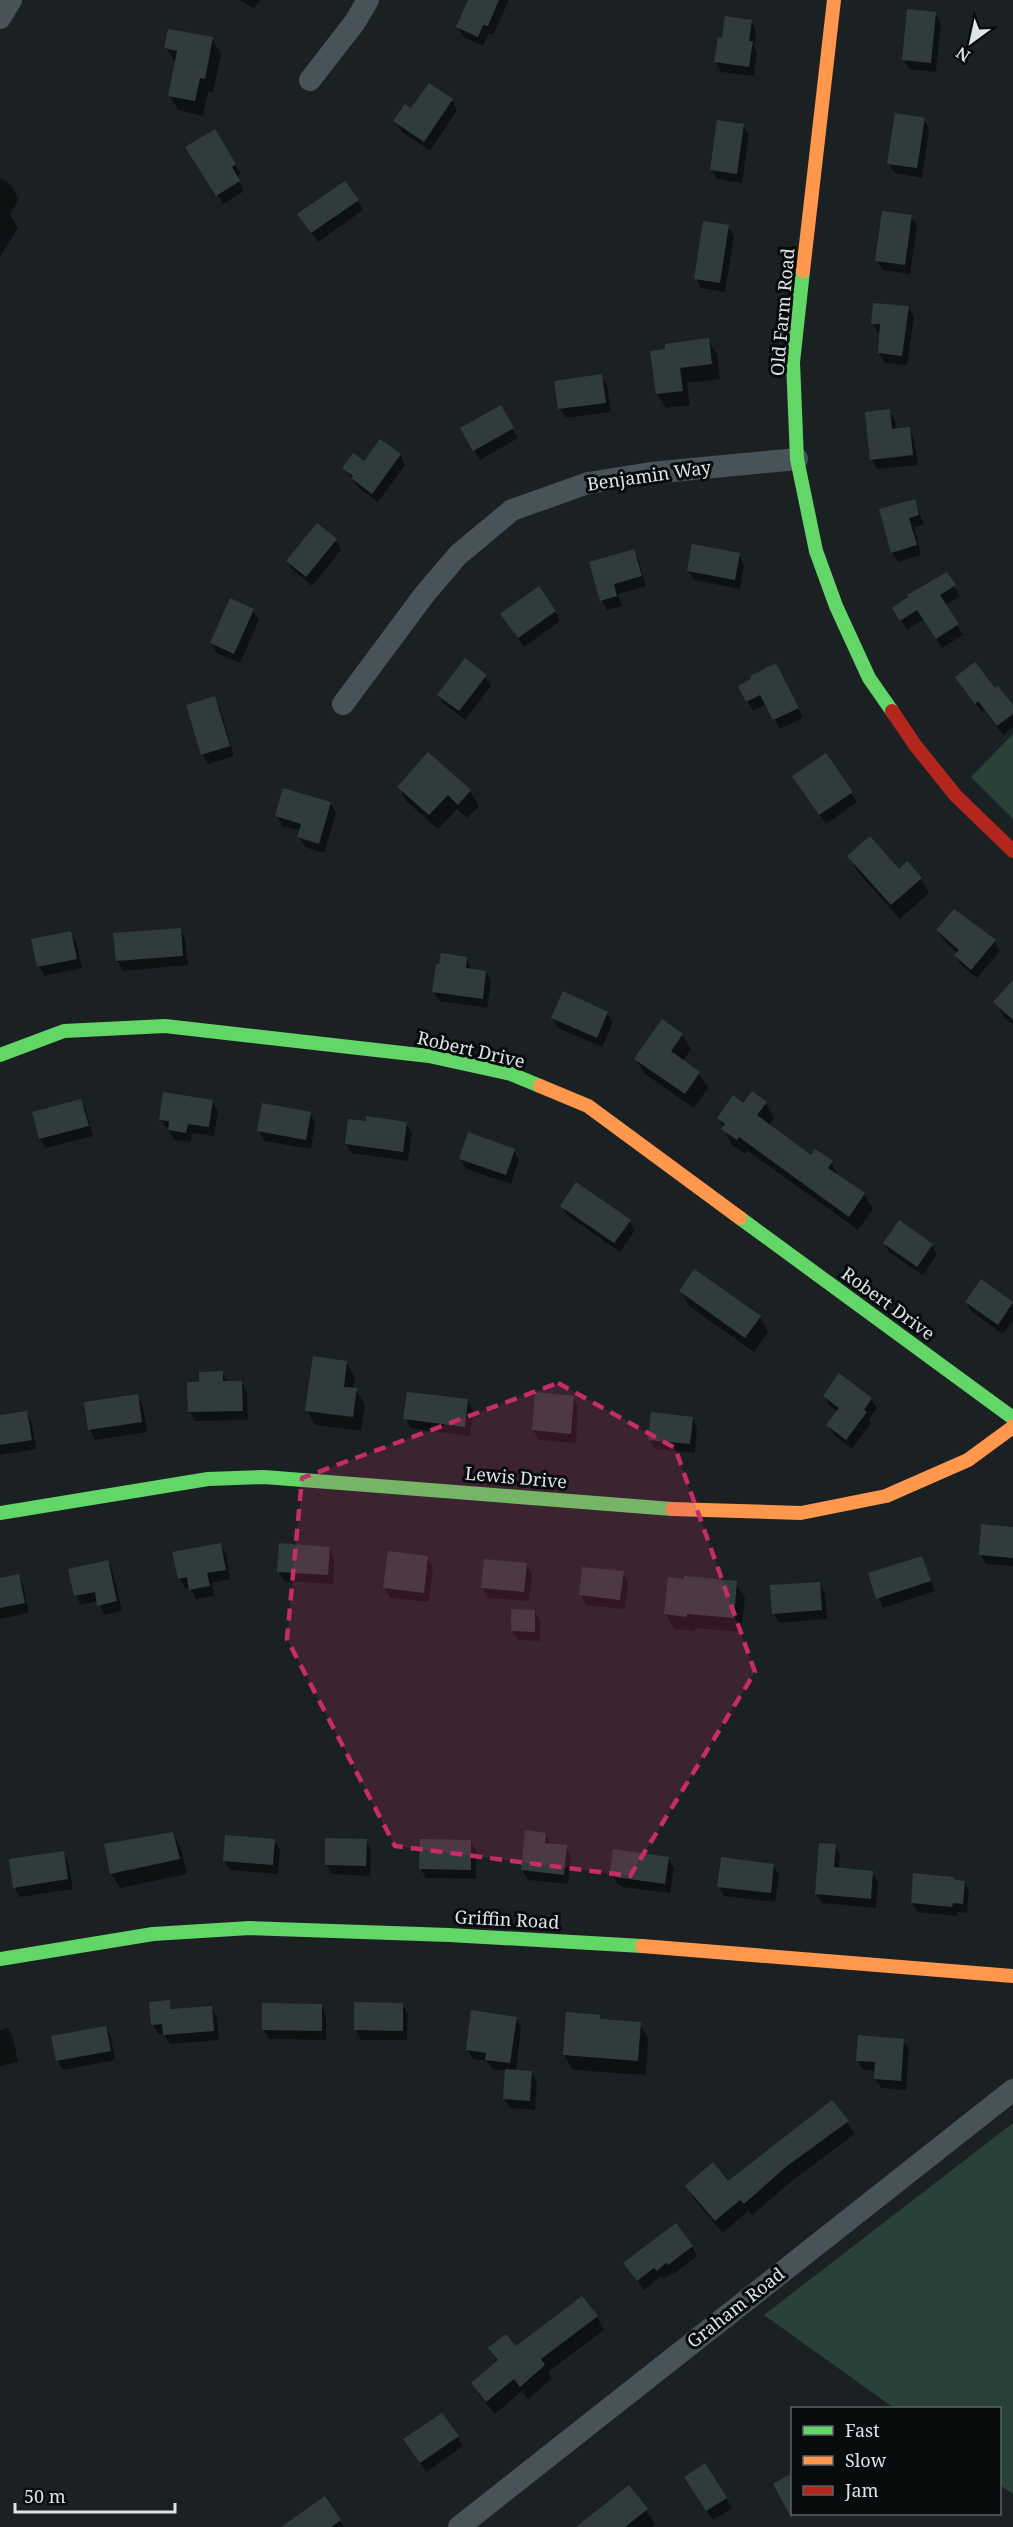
<svg xmlns="http://www.w3.org/2000/svg" width="1013" height="2527" font-family="'Noto Serif',serif">
<style>
.green{fill:#294137}
.shadow{fill:#0007}
.building{fill:#303c3b}
.lines{fill:none;stroke-linecap:round;stroke-linejoin:round}
.street{stroke:#475359;stroke-width:22}
.fast{stroke:#63d668;stroke-width:14}
.slow{stroke:#ff974d;stroke-width:14}
.jam{stroke:#b3261e;stroke-width:14}
.marked{fill:#c52c69;fill-opacity:0.2;stroke:#c52c69;stroke-width:4.5;stroke-dasharray:12 8;stroke-linejoin:round}
.labels{text-anchor:middle;stroke-width:6;stroke-linejoin:round;paint-order:stroke}
.street-label{font-size:18px;fill:#dde4e5;stroke:#070b0c}
</style>
<rect width="100%" height="100%" fill="#1b2122"/>
<!-- green -->
<g class="green">
<polygon points="1013,734 1013,819 971,777"/>
<polygon points="1013,2123 1013,2494 1000,2485 1000,2408 894,2408 764,2315"/>
</g>
<!-- shadow -->
<g class="shadow">
<polygon points="240,0 260,0 254,9"/>
<polygon points="466,0 509,0 493,35 489,33 483,46 463,37 458,27 469,2"/>
<polygon points="936,14 941,24 936,72 909,69 904,59"/>
<polygon points="751,21 756,31 754,47 757,52 754,76 721,72 716,62"/>
<polygon points="212,39 221,54 213,93 208,92 203,116 178,110 170,96 176,63 166,48"/>
<polygon points="452,100 457,110 430,151 401,131 395,121 412,110"/>
<polygon points="924,119 929,129 922,178 895,173 889,164"/>
<polygon points="743,125 749,135 742,183 717,179 711,169"/>
<polygon points="214,131 241,174 236,177 244,191 223,204 193,157"/>
<polygon points="0,178 11,185 19,200 10,214 18,228 0,257"/>
<polygon points="358,201 363,210 318,242 305,224"/>
<polygon points="911,216 917,226 910,274 883,270 877,261"/>
<polygon points="728,227 734,236 725,292 701,288 696,278"/>
<polygon points="908,307 914,317 907,365 885,363 879,353 881,333 878,333 873,323"/>
<polygon points="708,340 717,354 720,379 687,383 690,405 666,408 657,394 652,352"/>
<polygon points="601,376 607,385 611,412 566,418 560,409"/>
<polygon points="500,407 518,438 480,460 462,429"/>
<polygon points="889,411 895,421 896,430 909,429 914,438 918,465 877,469 872,460"/>
<polygon points="400,455 405,465 378,502 359,488 344,468"/>
<polygon points="914,500 924,524 914,527 921,555 898,562 892,552"/>
<polygon points="336,540 341,550 312,586 293,570 287,561"/>
<polygon points="633,551 639,561 646,586 618,594 622,606 607,610 602,601 591,563"/>
<polygon points="739,555 744,565 740,589 694,580 688,571"/>
<polygon points="946,574 960,596 945,605 963,635 942,648 924,619 907,630 899,618"/>
<polygon points="253,610 259,620 240,663 217,653 211,643"/>
<polygon points="555,611 560,621 524,647 508,624"/>
<polygon points="781,674 803,718 780,729 766,704 753,711 747,701"/>
<polygon points="485,676 491,686 465,720 444,704 439,695"/>
<polygon points="963,687 995,691 1013,708 1013,727 1003,735 984,710 982,712"/>
<polygon points="214,698 220,708 234,756 208,764 202,754"/>
<polygon points="428,754 470,791 479,806 467,818 457,809 438,829 407,802 399,787"/>
<polygon points="800,786 851,793 857,802 826,824"/>
<polygon points="330,803 336,813 324,853 305,847 299,837 301,831 282,826 277,816"/>
<polygon points="849,856 921,879 929,893 900,919 857,871"/>
<polygon points="180,929 185,939 188,965 123,971 117,961 115,935"/>
<polygon points="937,930 995,942 1000,951 977,978 961,965 956,955 958,953 943,940"/>
<polygon points="70,933 76,942 82,968 44,976 39,966"/>
<polygon points="466,958 472,970 486,972 491,982 487,1008 439,1001 434,992"/>
<polygon points="1013,985 1013,1025 1004,1017 995,1002"/>
<polygon points="607,1013 613,1022 602,1047 558,1028 553,1018"/>
<polygon points="682,1035 691,1049 683,1061 699,1073 708,1088 694,1108 645,1074 636,1059"/>
<polygon points="80,1100 86,1110 93,1136 46,1148 40,1139 33,1113"/>
<polygon points="212,1101 218,1111 214,1136 192,1133 191,1142 175,1140 160,1119"/>
<polygon points="766,1103 774,1118 769,1126 811,1157 831,1162 839,1177 864,1194 873,1209 858,1230 748,1151 745,1154 731,1144 719,1118 743,1105"/>
<polygon points="310,1113 315,1123 311,1149 264,1141 259,1131"/>
<polygon points="367,1123 406,1124 412,1133 408,1161 352,1153 346,1144"/>
<polygon points="514,1150 519,1160 511,1184 466,1169 460,1159"/>
<polygon points="562,1206 629,1221 635,1230 620,1252 567,1215"/>
<polygon points="884,1243 932,1245 937,1254 923,1275 890,1253"/>
<polygon points="981,1281 1013,1305 1013,1321 1003,1334 972,1312 966,1302"/>
<polygon points="681,1291 760,1317 768,1332 754,1352 689,1306"/>
<polygon points="346,1362 355,1377 353,1389 356,1390 365,1405 361,1431 315,1425 307,1411"/>
<polygon points="222,1372 228,1383 241,1382 247,1392 248,1420 195,1421 189,1411 201,1383"/>
<polygon points="137,1396 143,1406 147,1432 95,1440 90,1430 86,1403"/>
<polygon points="825,1396 871,1399 877,1408 869,1419 871,1423 852,1449 834,1435 828,1426 838,1412 830,1406"/>
<polygon points="573,1397 578,1407 576,1443 539,1440 533,1430"/>
<polygon points="468,1401 473,1411 470,1436 411,1428 405,1418"/>
<polygon points="27,1413 32,1423 36,1449 0,1455 0,1417"/>
<polygon points="692,1418 697,1428 695,1453 655,1449 649,1439"/>
<polygon points="1013,1529 1013,1566 986,1564 980,1554"/>
<polygon points="220,1545 226,1554 230,1579 212,1583 214,1596 196,1599 190,1587 185,1588 179,1578"/>
<polygon points="329,1548 334,1558 333,1584 284,1581 278,1571"/>
<polygon points="427,1557 433,1567 429,1602 390,1598 385,1588"/>
<polygon points="921,1557 935,1591 883,1608 870,1574"/>
<polygon points="108,1562 113,1572 122,1611 104,1615 98,1601 81,1605 76,1595"/>
<polygon points="526,1565 532,1574 529,1601 488,1598 482,1588"/>
<polygon points="623,1573 628,1582 625,1609 586,1605 581,1595"/>
<polygon points="18,1576 23,1585 29,1613 0,1619 0,1579"/>
<polygon points="736,1583 745,1598 741,1632 695,1628 695,1631 674,1629 666,1614"/>
<polygon points="819,1583 825,1593 827,1619 779,1623 774,1613"/>
<polygon points="535,1611 540,1621 540,1641 518,1640 512,1631"/>
<polygon points="173,1833 181,1848 187,1874 120,1888 111,1873"/>
<polygon points="545,1834 551,1844 566,1847 571,1856 568,1884 528,1880 522,1870"/>
<polygon points="274,1840 280,1850 278,1874 230,1870 225,1861"/>
<polygon points="366,1841 371,1850 370,1876 332,1874 326,1865"/>
<polygon points="470,1841 476,1851 476,1879 426,1878 420,1868"/>
<polygon points="835,1846 840,1855 839,1869 872,1873 878,1882 876,1908 822,1903 816,1894"/>
<polygon points="63,1852 68,1862 73,1889 20,1897 15,1888"/>
<polygon points="668,1858 674,1868 670,1893 623,1887 617,1883 611,1873"/>
<polygon points="773,1865 779,1875 775,1902 724,1896 719,1886"/>
<polygon points="954,1881 964,1882 969,1892 967,1913 957,1912 957,1916 918,1912 912,1903"/>
<polygon points="169,2002 174,2011 211,2008 217,2017 219,2040 170,2044 164,2034 158,2034 153,2024"/>
<polygon points="356,2004 402,2004 408,2014 407,2040 361,2040 356,2030"/>
<polygon points="321,2005 326,2015 326,2040 269,2039 264,2030"/>
<polygon points="599,2016 602,2021 640,2024 648,2038 646,2075 573,2070 564,2055"/>
<polygon points="516,2018 521,2028 516,2071 532,2073 537,2082 535,2110 510,2108 504,2098 507,2071 492,2069 487,2061 473,2059 467,2050"/>
<polygon points="105,2027 111,2037 115,2060 63,2070 58,2061"/>
<polygon points="8,2028 13,2038 18,2062 0,2066 0,2030"/>
<polygon points="903,2040 909,2050 906,2090 881,2088 875,2078 876,2071 863,2070 858,2061"/>
<polygon points="847,2122 855,2134 794,2179 752,2215 748,2211 723,2233 694,2199 687,2186 728,2183"/>
<polygon points="692,2246 697,2256 674,2274 673,2272 663,2279 661,2276 644,2290 625,2264"/>
<polygon points="597,2317 604,2330 548,2372 552,2379 528,2399 522,2391 495,2414 480,2396 472,2383 498,2362 490,2349 516,2348"/>
<polygon points="457,2437 463,2446 426,2472 411,2449"/>
<polygon points="792,2475 793,2514 792,2514 775,2485"/>
<polygon points="691,2487 726,2498 732,2508 713,2520"/>
<polygon points="324,2498 344,2527 290,2527"/>
<polygon points="646,2510 655,2525 652,2527 578,2527"/>
</g>
<!-- building -->
<g class="building">
<polygon points="468,0 499,0 488,26 483,25 478,37 456,27"/>
<polygon points="907,9 936,12 931,63 902,60"/>
<polygon points="725,16 752,20 749,41 753,41 749,67 714,62 718,37 722,38"/>
<polygon points="168,29 213,37 205,79 200,78 195,101 168,96 177,51 164,48"/>
<polygon points="429,83 453,99 424,142 393,121 405,104 411,108"/>
<polygon points="895,113 925,118 917,168 887,164"/>
<polygon points="717,120 744,124 737,174 710,170"/>
<polygon points="215,129 236,164 232,167 240,181 216,196 185,147"/>
<polygon points="345,181 359,200 311,233 297,214"/>
<polygon points="882,211 912,215 905,265 875,261"/>
<polygon points="703,221 729,225 720,283 694,279"/>
<polygon points="873,303 909,306 902,356 878,353 880,324 871,324"/>
<polygon points="709,338 712,364 680,368 683,391 656,394 650,351 665,349 665,344"/>
<polygon points="602,374 606,403 558,409 554,381"/>
<polygon points="501,405 514,428 473,451 460,428"/>
<polygon points="890,409 892,429 910,427 913,455 870,460 865,412"/>
<polygon points="380,439 401,454 372,494 351,478 353,476 342,468 353,453 364,461"/>
<polygon points="915,499 919,515 909,518 917,545 891,553 879,509"/>
<polygon points="317,523 337,539 306,577 286,561"/>
<polygon points="692,544 740,553 735,580 687,571"/>
<polygon points="634,549 642,576 614,584 617,596 600,601 589,562"/>
<polygon points="947,572 956,585 940,595 959,624 936,639 917,610 900,621 892,608 908,597 907,595"/>
<polygon points="539,586 556,611 518,638 500,614"/>
<polygon points="230,598 254,609 234,654 210,643"/>
<polygon points="465,658 487,675 459,711 437,695"/>
<polygon points="975,662 995,688 998,686 1013,705 1013,714 997,726 978,701 975,704 955,677"/>
<polygon points="776,663 799,708 773,720 760,695 746,702 738,686 751,679 750,676"/>
<polygon points="215,696 230,746 201,755 186,705"/>
<polygon points="428,752 471,790 458,805 448,795 429,815 397,787"/>
<polygon points="826,753 853,792 819,815 792,776"/>
<polygon points="283,788 331,802 319,844 297,837 301,824 275,816"/>
<polygon points="870,836 899,869 907,861 922,878 891,905 847,856"/>
<polygon points="954,909 996,940 971,970 954,955 959,950 936,930"/>
<polygon points="181,928 183,956 116,961 113,933"/>
<polygon points="71,931 77,959 37,967 31,939"/>
<polygon points="441,953 467,957 466,968 486,971 483,999 432,992 436,964 439,964"/>
<polygon points="1013,980 1013,1020 993,1002"/>
<polygon points="563,991 608,1012 597,1038 551,1018"/>
<polygon points="662,1019 683,1034 671,1051 700,1072 685,1094 634,1059"/>
<polygon points="752,1091 767,1102 757,1115 811,1155 815,1149 833,1161 828,1168 865,1193 849,1217 739,1137 737,1140 721,1129 725,1124 717,1118 733,1095 743,1103"/>
<polygon points="163,1092 213,1100 209,1127 188,1124 186,1133 168,1130 169,1121 159,1120"/>
<polygon points="81,1099 89,1126 39,1139 32,1112"/>
<polygon points="262,1103 311,1112 306,1140 257,1131"/>
<polygon points="366,1116 407,1122 403,1152 345,1144 348,1119 366,1121"/>
<polygon points="468,1132 515,1149 506,1175 459,1159"/>
<polygon points="576,1182 631,1220 614,1243 560,1206"/>
<polygon points="899,1220 933,1244 917,1267 883,1243"/>
<polygon points="694,1269 761,1316 745,1338 679,1291"/>
<polygon points="981,1279 1013,1302 998,1325 965,1302"/>
<polygon points="313,1356 347,1361 344,1387 357,1388 353,1417 305,1411"/>
<polygon points="223,1371 223,1381 242,1381 243,1411 188,1412 187,1382 199,1382 199,1372"/>
<polygon points="839,1373 872,1398 864,1410 867,1412 846,1440 826,1425 839,1408 823,1396"/>
<polygon points="407,1392 468,1399 465,1427 403,1419"/>
<polygon points="535,1392 574,1396 571,1434 532,1430"/>
<polygon points="138,1394 142,1422 88,1430 84,1402"/>
<polygon points="27,1411 32,1440 0,1445 0,1415"/>
<polygon points="651,1412 693,1417 690,1444 648,1440"/>
<polygon points="981,1524 1013,1527 1013,1558 979,1555"/>
<polygon points="221,1543 226,1570 207,1573 210,1586 189,1590 187,1577 178,1579 172,1552"/>
<polygon points="279,1543 330,1547 328,1575 277,1572"/>
<polygon points="388,1551 428,1556 424,1593 383,1588"/>
<polygon points="922,1556 931,1581 876,1599 868,1573"/>
<polygon points="484,1559 527,1563 524,1592 481,1588"/>
<polygon points="108,1560 117,1601 97,1606 95,1592 74,1596 68,1569"/>
<polygon points="582,1567 624,1571 620,1600 579,1595"/>
<polygon points="19,1574 25,1603 0,1608 0,1578"/>
<polygon points="684,1576 737,1581 734,1618 687,1614 687,1617 664,1614 668,1577 684,1579"/>
<polygon points="820,1582 822,1610 772,1614 770,1585"/>
<polygon points="511,1609 535,1610 535,1632 511,1631"/>
<polygon points="525,1830 546,1833 545,1843 567,1845 564,1875 521,1870"/>
<polygon points="173,1832 180,1859 110,1874 104,1844"/>
<polygon points="225,1835 275,1839 273,1865 223,1861"/>
<polygon points="325,1838 367,1839 366,1866 325,1865"/>
<polygon points="420,1839 471,1840 471,1870 419,1869"/>
<polygon points="819,1843 836,1844 834,1867 873,1871 871,1899 815,1894"/>
<polygon points="613,1849 669,1857 665,1884 615,1877 616,1874 610,1873"/>
<polygon points="64,1851 68,1879 13,1888 9,1859"/>
<polygon points="721,1857 774,1864 771,1893 717,1887"/>
<polygon points="913,1873 953,1877 955,1880 965,1881 963,1904 953,1903 952,1907 911,1903"/>
<polygon points="170,2000 171,2009 212,2006 214,2031 163,2035 162,2024 151,2025 149,2002"/>
<polygon points="354,2002 403,2003 403,2031 354,2030"/>
<polygon points="262,2003 322,2004 322,2031 262,2030"/>
<polygon points="471,2010 517,2017 510,2063 485,2060 486,2053 466,2050"/>
<polygon points="566,2012 600,2015 600,2019 641,2022 638,2061 563,2055"/>
<polygon points="106,2026 111,2051 56,2061 51,2036"/>
<polygon points="858,2035 904,2039 901,2081 874,2079 875,2062 856,2061"/>
<polygon points="505,2069 532,2071 530,2101 503,2099"/>
<polygon points="832,2100 849,2121 787,2166 744,2204 740,2200 715,2221 685,2186 713,2162 728,2181"/>
<polygon points="676,2223 693,2246 668,2265 666,2263 657,2271 654,2268 637,2281 623,2263"/>
<polygon points="582,2296 598,2316 541,2359 545,2365 520,2387 514,2379 486,2402 471,2383 498,2360 488,2348 506,2334 516,2346"/>
<polygon points="442,2413 459,2436 420,2463 403,2439"/>
<polygon points="705,2463 727,2498 706,2511 684,2477"/>
<polygon points="792,2473 792,2519 773,2484"/>
<polygon points="629,2485 648,2509 625,2527 576,2527"/>
<polygon points="325,2496 341,2520 331,2527 281,2527"/>
</g>
<g class="lines">
<!-- street -->
<g class="street">
<polyline points="0,18 11,0"/>
<polyline points="310,80 355,22 368,0"/>
<polyline points="343,704 424,595 458,555 512,510 588,483 651,473 797,459"/>
<polyline points="459,2527 1013,2090"/>
</g>
<!-- fast -->
<g class="fast">
<polyline points="803,271 793,362 797,459 816,551 836,606 869,678 892,711"/>
<polyline points="0,1055 64,1031 165,1026 429,1056 511,1074 540,1086"/>
<polyline points="740,1218 1013,1418"/>
<polyline points="0,1513 208,1479 264,1477 672,1509"/>
<polyline points="0,1959 153,1934 250,1928 449,1935 642,1946"/>
</g>
<!-- slow -->
<g class="slow">
<polyline points="803,271 834,0"/>
<polyline points="540,1086 588,1106 740,1218"/>
<polyline points="672,1509 801,1513 886,1496 968,1460 1013,1427"/>
<polyline points="642,1946 1013,1976"/>
</g>
<!-- jam -->
<polyline class="jam" points="892,711 915,745 956,796 1013,851"/>
</g>
<!-- marked area -->
<path class="marked" d="M558,1383L675,1448L755,1672L630,1876L395,1846L287,1639L302,1478Z"/>
<g class="labels">
<!-- street labels -->
<g class="street-label">
<text transform="translate(783 312) rotate(-85)" y="6">Old Farm Road</text>
<text transform="translate(649 476) rotate(-8)" y="6">Benjamin Way</text>
<text transform="translate(471 1050) rotate(13)" y="6">Robert Drive</text>
<text transform="translate(888 1304) rotate(36)" y="6">Robert Drive</text>
<text transform="translate(516 1478) rotate(5)" y="6">Lewis Drive</text>
<text transform="translate(507 1920) rotate(3)" y="6">Griffin Road</text>
<text transform="translate(736 2308) rotate(-38)" y="6">Graham Road</text>
</g>
</g>
<!-- legend -->
<rect x="791" y="2407" width="210" height="108" fill="#070b0c" stroke="#5d6263" stroke-width="1.5"/>
<rect x="803" y="2426" width="30" height="9" fill="#63d668" stroke="#5d6263" stroke-width="1.5"/>
<text x="845" y="2437" font-size="18" fill="#dde4e5">Fast</text>
<rect x="803" y="2456" width="30" height="9" fill="#ff974d" stroke="#5d6263" stroke-width="1.5"/>
<text x="845" y="2467" font-size="18" fill="#dde4e5">Slow</text>
<rect x="803" y="2486" width="30" height="9" fill="#b3261e" stroke="#5d6263" stroke-width="1.5"/>
<text x="845" y="2497" font-size="18" fill="#dde4e5">Jam</text>
<!-- north arrow -->
<g transform="translate(971 42) rotate(213)" stroke="#070b0c" stroke-width="4.5" paint-order="stroke">
<path d="M0-4.5L10 22L0 15L-10 22Z" fill="#dde4e5"/>
<text y="-9" font-size="16" font-weight="bold" text-anchor="middle" fill="#dde4e5">N</text>
</g>
<!-- scale -->
<path d="M15 2503v9h160v-9" fill="none" stroke="#dde4e5" stroke-width="3"/>
<text x="24" y="2503" font-size="18" fill="#dde4e5" stroke="#070b0c" stroke-width="4.5" paint-order="stroke">50 m</text>
</svg>
